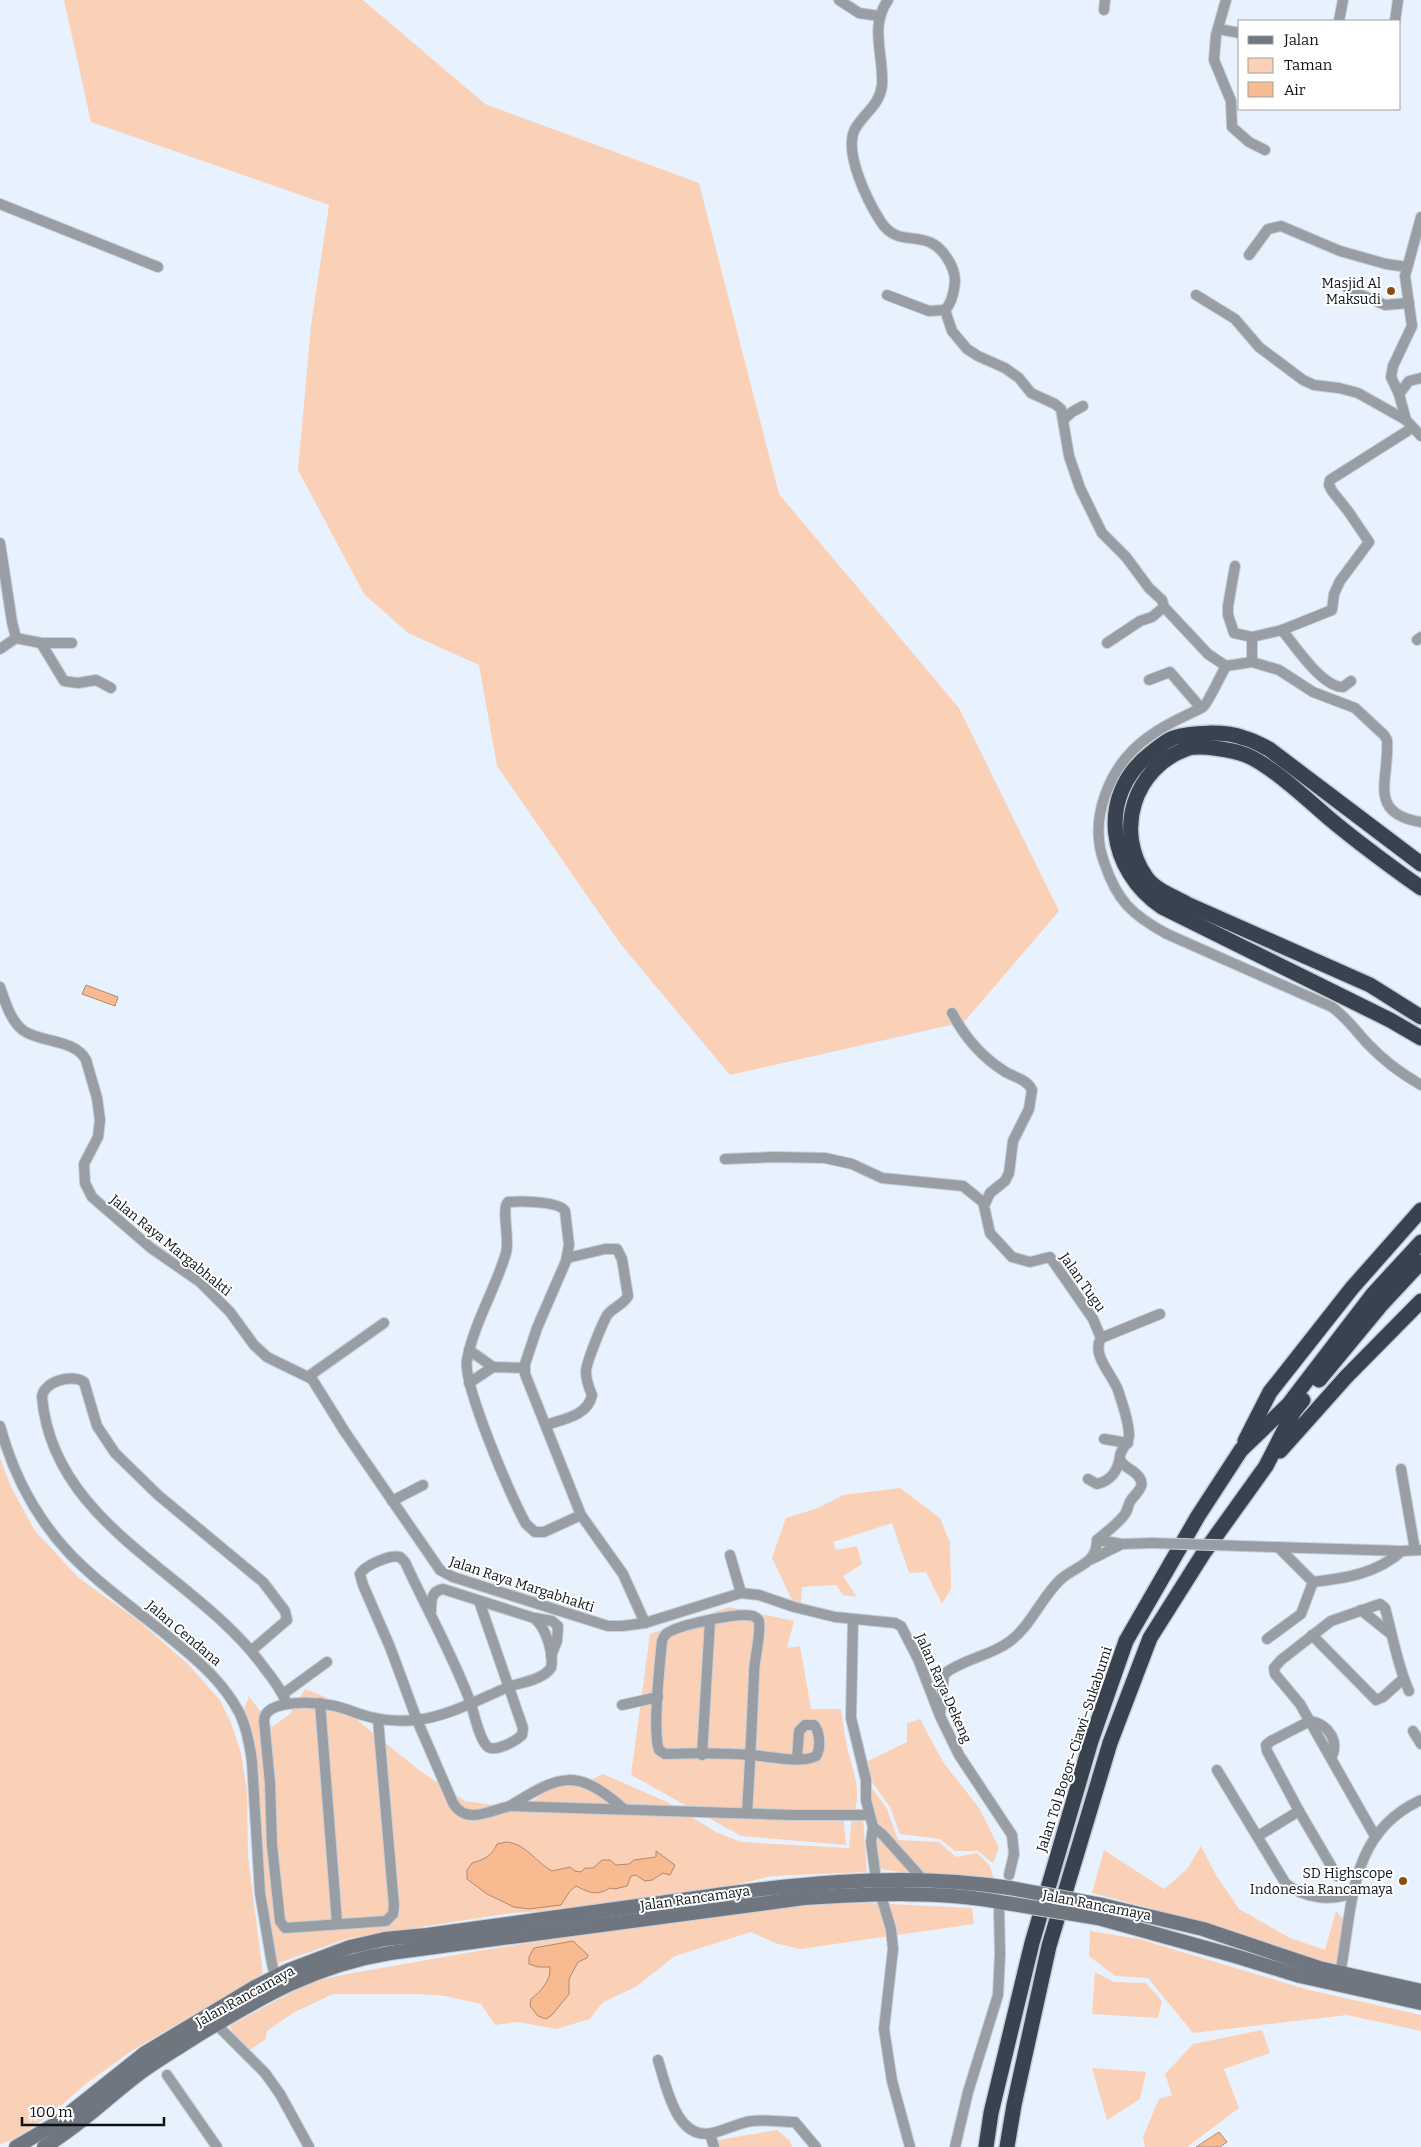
<svg xmlns="http://www.w3.org/2000/svg" width="1421" height="2147" font-family="Bitter,serif">
<style>
.green{fill:#fad1b6}
.water{fill:#f8bb91;stroke:#b1886c}
.lines{fill:none;stroke-linecap:round;stroke-linejoin:round}
.street-casing{stroke:#c5ced9;stroke-width:12}
.secondary-casing{stroke:#c5ced9;stroke-width:16}
.highway-casing{stroke:#c5ced9;stroke-width:18}
.street{stroke:#999ea4;stroke-width:10}
.secondary{stroke:#6f767f;stroke-width:14}
.highway{stroke:#39434f;stroke-width:15}
.street-bridge-casing{stroke:#c5ced9;stroke-width:12;stroke-linecap:butt}
.secondary-bridge-casing{stroke:#c5ced9;stroke-width:16;stroke-linecap:butt}
.street-bridge{stroke:#999ea4;stroke-width:10}
.secondary-bridge{stroke:#6f767f;stroke-width:14}
.poi-dot{fill:#8b4b13;stroke:#fff;stroke-width:2}
.labels{text-anchor:middle;stroke-width:4;stroke-linejoin:round;paint-order:stroke}
.poi-label{font-size:14px;fill:#0c1116;stroke:#fff;text-anchor:end}
.street-label{font-size:14px;fill:#0c1116;stroke:#fff}
</style>
<rect width="100%" height="100%" fill="#e8f2fe"/>
<!-- green -->
<g class="green">
<polygon points="64,0 363,0 485,104 699,183 779,494 959,708 1059,911 964,1022 730,1075 622,946 497,766 479,665 408,633 364,594 298,470 311,326 329,205 91,122"/>
<polygon points="0,1458 11,1487 35,1531 79,1578 136,1619 187,1663 220,1700 231,1723 241,1753 247,1792 248,1857 263,1974 133,2050 88,2082 51,2114 15,2139 0,2144"/>
<polygon points="900,1488 940,1518 950,1543 951,1589 942,1604 926,1572 909,1573 892,1523 833,1542 836,1550 857,1546 862,1564 843,1576 857,1597 843,1595 836,1585 802,1587 801,1603 792,1600 772,1558 786,1518 818,1508 843,1495"/>
<path d="M729,1607L794,1621L787,1648L800,1646L811,1709H841C843,1723 845,1738 848,1751C853,1771 861,1789 855,1809L843,1813L846,1845L741,1836L631,1775L650,1634Z"/>
<polygon points="305,1689 338,1702 362,1724 419,1770 465,1801 525,1809 563,1774 584,1783 603,1774 667,1802 716,1832 741,1842 849,1848 852,1815 863,1818 867,1872 772,1876 649,1905 512,1913 349,1938 276,1964 259,1861 242,1715 249,1696 272,1727 290,1714"/>
<polygon points="920,1719 943,1762 979,1808 999,1848 993,1863 978,1851 955,1851 940,1839 900,1834 890,1807 872,1782 868,1761 907,1742 907,1723"/>
<polygon points="868,1783 887,1809 898,1840 939,1842 956,1857 977,1853 990,1866 994,1879 923,1874 911,1877 900,1872 880,1869 875,1856"/>
<polygon points="1201,1846 1216,1875 1239,1909 1290,1938 1325,1950 1336,1911 1341,1917 1346,1919 1336,1967 1150,1908 1092,1893 1104,1850 1164,1889 1187,1869"/>
<polygon points="872,1903 972,1908 974,1924 800,1949 775,1943 751,1932 675,1956 637,1986 602,2003 590,2019 556,2029 518,2022 495,2025 481,2004 445,1996 421,1994 333,1994 293,2013 267,2031 265,2040 251,2049 245,2050 229,2026 311,1982 347,1974 478,1951 664,1922 808,1904"/>
<polygon points="1090,1931 1139,1939 1309,1990 1421,2015 1421,2031 1347,2015 1193,2033 1148,1978 1115,1976 1089,1956"/>
<polygon points="1095,1972 1114,1982 1146,1983 1162,2001 1158,2018 1092,2014"/>
<polygon points="1262,2030 1270,2053 1224,2069 1239,2108 1187,2147 1145,2147 1143,2137 1159,2099 1172,2095 1165,2074 1193,2044"/>
<polygon points="1092,2068 1146,2072 1140,2099 1107,2120"/>
<polygon points="777,2130 790,2141 792,2147 715,2147 712,2141"/>
</g>
<!-- water -->
<g class="water">
<polygon points="86,985 118,997 115,1006 82,994"/>
<path d="M506,1842C525,1843 536,1862 552,1871L570,1867L575,1871L581,1872L585,1868H593L602,1860H610L616,1865L629,1864L634,1860L656,1857V1851L675,1865L670,1875L663,1873L652,1880L645,1881L636,1875L631,1876L627,1886L615,1889L610,1888C596,1896 590,1893 576,1886L570,1891L561,1905L529,1909L514,1907L487,1894L467,1879V1870L472,1863C485,1859 491,1857 497,1844Z"/>
<path d="M573,1941L588,1955L587,1958L578,1962L569,1979V1994L552,2015L546,2019L538,2016L530,2006L531,1999C541,1991 551,1981 550,1967H538L529,1964V1957L534,1948Z"/>
<polygon points="1219,2132 1227,2142 1220,2147 1196,2147"/>
</g>
<g class="lines">
<!-- street casing -->
<g class="street-casing">
<g id="street">
<polyline points="839,0 859,13 879,16"/>
<path d="M888,0C869,27 884,55 882,85C880,105 864,113 855,129C843,152 868,202 881,222C900,251 926,225 947,258C952,265 955,273 955,282C954,292 952,303 945,310L952,331L967,349L978,356L1005,368L1019,378L1031,393L1055,404L1061,409L1069,456L1080,488L1102,533L1126,557L1149,588L1162,600L1164,607L1208,654L1226,666L1252,662V637L1282,630L1332,610L1334,594L1340,581L1369,542L1348,511L1332,491L1329,485L1330,480L1412,428"/>
<polyline points="1226,0 1216,35 1214,60 1231,101 1232,127 1249,142 1265,150"/>
<polyline points="1104,10 1105,0"/>
<polyline points="1339,21 1343,0"/>
<polyline points="1395,21 1398,0"/>
<polyline points="1218,29 1240,33"/>
<polyline points="0,204 158,267"/>
<polyline points="1421,217 1405,276 1412,326 1393,366 1391,377 1399,394 1406,420 1421,436"/>
<polyline points="1249,255 1268,229 1281,226 1340,251 1386,264 1407,267"/>
<polyline points="1348,289 1385,305 1409,303"/>
<polyline points="887,295 929,311 945,310"/>
<polyline points="1196,295 1235,319 1259,347 1303,380 1314,385 1339,388 1358,393 1406,420"/>
<polyline points="1399,394 1409,381 1421,378"/>
<polyline points="1063,420 1072,412 1083,406"/>
<polyline points="0,543 12,622 16,638 0,649"/>
<polyline points="1235,566 1228,606 1228,615 1234,633 1252,637"/>
<path d="M1282,630C1295,646 1322,687 1343,687L1351,681"/>
<polyline points="16,638 41,643 72,643"/>
<polyline points="1417,640 1421,637"/>
<polyline points="41,643 64,681 78,683 96,680 111,688"/>
<polyline points="1107,643 1140,621 1152,617 1164,607"/>
<path d="M1252,662L1279,670L1313,692L1355,708L1384,735L1387,740C1390,779 1366,813 1421,822"/>
<path d="M1226,666C1222,673 1207,704 1204,706C1199,710 1192,712 1187,715C1174,721 1159,729 1147,738C1110,765 1088,818 1104,862C1117,901 1132,915 1167,934L1332,1007C1347,1018 1355,1030 1368,1044C1383,1060 1402,1074 1421,1085"/>
<polyline points="1149,680 1170,672 1201,708"/>
<path d="M0,987C5,1002 11,1022 24,1031C42,1043 75,1039 86,1060L97,1098L100,1120L98,1137L84,1164L85,1183L92,1197L151,1248L200,1282L230,1312L254,1345L267,1357L312,1379L345,1432L440,1570L453,1577L608,1626H622L645,1623L741,1593L759,1595L794,1607L835,1617L895,1623L901,1626L918,1659L940,1716L959,1755L1012,1835L1014,1854L1009,1875"/>
<polyline points="725,1159 774,1157 825,1158 852,1164 882,1178 963,1186 984,1203"/>
<polyline points="1101,1338 1160,1314"/>
<polyline points="469,1350 493,1367"/>
<polyline points="309,1376 384,1323"/>
<polyline points="469,1383 493,1367 525,1368"/>
<path d="M546,1425C563,1419 588,1416 592,1395C589,1388 586,1380 586,1372C586,1363 603,1321 608,1314C614,1307 624,1304 628,1296L622,1259L617,1249H605L567,1258"/>
<path d="M0,1426C13,1474 36,1518 70,1554C100,1585 136,1610 169,1637C197,1660 223,1681 240,1714C247,1729 250,1746 252,1762L260,1893L272,1964L277,1982"/>
<polyline points="1104,1439 1128,1443"/>
<polyline points="1401,1469 1415,1550"/>
<path d="M1088,1479L1097,1484C1111,1481 1118,1470 1120,1457"/>
<polyline points="392,1501 423,1485"/>
<path d="M581,1515L544,1532H535L526,1524C512,1500 462,1383 467,1360C474,1323 495,1290 506,1253C510,1240 501,1208 508,1202C520,1201 559,1201 565,1211L569,1245L566,1261L537,1328L525,1364V1374L581,1515L623,1574L645,1623"/>
<polyline points="1097,1540 1122,1544 1152,1543"/>
<polyline points="1273,1547 1402,1551 1421,1550"/>
<polyline points="730,1555 741,1593"/>
<polyline points="1092,1559 1122,1544"/>
<path d="M1313,1582C1346,1578 1376,1574 1402,1551"/>
<path d="M479,1601L523,1728L522,1735C516,1741 496,1752 488,1747C480,1741 474,1714 471,1704C453,1655 427,1610 405,1562L400,1557C390,1554 364,1566 360,1574L363,1585L390,1647L417,1720L453,1803C466,1825 489,1811 510,1806L792,1815H869"/>
<polyline points="1361,1610 1391,1634"/>
<polyline points="535,1618 552,1621 558,1626 557,1641 551,1656"/>
<polyline points="853,1619 851,1718 866,1780 866,1800 873,1827 871,1842 876,1879 891,1929 893,1949 884,2029 892,2081 910,2147"/>
<polyline points="1312,1635 1376,1700 1383,1697 1403,1679"/>
<polyline points="1267,1639 1301,1614 1313,1582 1278,1547"/>
<path d="M252,1650L287,1620L285,1611L263,1582L158,1495L115,1453L97,1426L84,1382C72,1373 43,1382 42,1397C53,1527 198,1574 265,1669C274,1680 282,1691 287,1704"/>
<polyline points="283,1694 327,1662"/>
<polyline points="320,1703 337,1923"/>
<polyline points="622,1705 658,1697"/>
<path d="M940,1715L944,1674C963,1659 990,1656 1009,1642C1031,1626 1041,1598 1060,1580C1076,1565 1097,1565 1097,1540C1106,1532 1118,1524 1125,1514C1128,1510 1128,1504 1131,1500C1138,1491 1149,1484 1134,1472C1129,1468 1119,1464 1120,1456C1121,1448 1129,1444 1129,1435C1129,1421 1122,1403 1118,1390C1112,1374 1091,1355 1101,1338L1093,1319L1050,1257L1030,1262L1012,1257L990,1233L984,1206L990,1193L1005,1181L1009,1173L1013,1141L1029,1109L1032,1090C1027,1079 1013,1077 1004,1071C982,1057 964,1036 952,1013"/>
<path d="M378,1719L394,1906L393,1914L386,1921L285,1928L280,1921L272,1845L270,1783L264,1720C266,1698 319,1702 335,1706C349,1709 361,1716 375,1718C388,1721 404,1721 417,1720C448,1716 478,1700 506,1688C520,1682 541,1681 551,1668C554,1654 546,1627 534,1618L443,1589C431,1591 431,1601 431,1611"/>
<polyline points="1413,1731 1421,1744"/>
<polyline points="702,1755 710,1621"/>
<path d="M1331,1758C1340,1741 1328,1724 1310,1721L1271,1741L1266,1745L1267,1751L1299,1811L1337,1876"/>
<path d="M1217,1770L1286,1884C1304,1898 1335,1903 1354,1891"/>
<path d="M510,1806C561,1774 577,1768 624,1809"/>
<path d="M747,1813C750,1767 752,1721 754,1675C754,1657 761,1638 759,1621C757,1618 757,1618 753,1616C739,1612 677,1625 666,1634C664,1636 663,1638 662,1641C660,1663 652,1731 659,1750L665,1754C693,1753 723,1753 751,1755C767,1756 803,1764 816,1756C821,1748 820,1732 814,1725H805L799,1731L797,1759"/>
<polyline points="873,1827 883,1835 925,1882"/>
<polyline points="1258,1836 1299,1811"/>
<path d="M1375,1836L1300,1704L1275,1674L1274,1668L1281,1660L1331,1621L1380,1604L1385,1608C1393,1636 1397,1665 1409,1691"/>
<path d="M1340,1974C1353,1907 1348,1833 1421,1800"/>
<polyline points="212,2020 265,2073 280,2094 309,2147"/>
<path d="M658,2060C666,2085 676,2141 712,2133C726,2130 738,2123 752,2121C766,2119 781,2122 795,2122L816,2147"/>
<polyline points="167,2075 217,2147"/>
<polyline points="710,2134 714,2147"/>
<polyline points="955,2147 968,2092 998,1995 1000,1954 999,1910"/>
</g>
</g>
<!-- secondary casing -->
<g class="secondary-casing">
<g id="secondary">
<polyline points="1102,1905 1203,1929 1319,1968 1421,1991"/>
<polyline points="1098,1918 1235,1956 1300,1976 1421,2003"/>
<path d="M16,2147L57,2123L145,2053L255,1987L289,1970L350,1947L385,1939L427,1935C502,1924 577,1915 652,1904C773,1887 888,1869 1010,1888"/>
<path d="M44,2147C79,2126 107,2098 140,2073C159,2059 180,2047 200,2034C263,1996 316,1965 390,1953L804,1898C871,1894 940,1890 1006,1903"/>
</g>
</g>
<!-- highway casing -->
<g class="highway-casing">
<g id="highway">
<path d="M1421,864L1269,749C1261,745 1253,740 1244,738C1226,731 1191,732 1173,738C1165,741 1158,748 1151,753C1096,795 1108,871 1162,907L1390,1020L1421,1038"/>
<path d="M1421,888C1390,866 1360,844 1330,819C1308,800 1272,766 1246,755C1233,750 1199,744 1186,749C1134,768 1114,831 1146,877C1155,890 1173,896 1187,904L1370,985L1421,1017"/>
<polyline points="1319,1380 1381,1305 1421,1262"/>
<polyline points="1245,1441 1270,1392 1352,1288 1421,1210"/>
<polyline points="1280,1451 1346,1377 1421,1301"/>
<polyline points="986,2147 991,2113 1032,1943 1091,1741 1126,1641 1198,1516 1241,1450 1288,1405 1373,1294 1421,1242"/>
<polyline points="1007,2147 1014,2105 1049,1946 1110,1743 1150,1638 1203,1554 1266,1466 1294,1411 1303,1400"/>
</g>
</g>
<!-- street -->
<use href="#street" class="street"/>
<!-- secondary -->
<use href="#secondary" class="secondary"/>
<!-- highway -->
<use href="#highway" class="highway"/>
<!-- street-bridge casing -->
<g class="street-bridge-casing">
<polyline id="street-bridge" points="1152,1543 1273,1547"/>
</g>
<!-- secondary-bridge casing -->
<g class="secondary-bridge-casing">
<g id="secondary-bridge">
<polyline points="1010,1888 1102,1905"/>
<polyline points="1006,1903 1098,1918"/>
</g>
</g>
<!-- street-bridge -->
<use href="#street-bridge" class="street-bridge"/>
<!-- secondary-bridge -->
<use href="#secondary-bridge" class="secondary-bridge"/>
</g>
<!-- markers -->
<g class="poi-dot">
<circle cx="1391" cy="291" r="5"/>
<circle cx="1403" cy="1881" r="5"/>
</g>
<g class="labels">
<!-- poi labels -->
<g class="poi-label">
<text x="1381" y="288">Masjid Al<tspan x="1381" dy="16">Maksudi</tspan></text>
<text x="1393" y="1878">SD Highscope<tspan x="1393" dy="16">Indonesia Rancamaya</tspan></text>
</g>
<!-- street labels -->
<g class="street-label">
<text transform="translate(171 1245) rotate(39)" y="5">Jalan Raya Margabhakti</text>
<text transform="translate(1083 1282) rotate(55)" y="5">Jalan Tugu</text>
<text transform="translate(522 1584) rotate(18)" y="5">Jalan Raya Margabhakti</text>
<text transform="translate(184 1633) rotate(40)" y="5">Jalan Cendana</text>
<text transform="translate(944 1688) rotate(66)" y="5">Jalan Raya Dekeng</text>
<text transform="translate(1074 1749) rotate(-72)" y="5">Jalan Tol Bogor–Ciawi–Sukabumi</text>
<text transform="translate(695 1898) rotate(-8)" y="5">Jalan Rancamaya</text>
<text transform="translate(1097 1905) rotate(11)" y="5">Jalan Rancamaya</text>
<text transform="translate(245 1996) rotate(-29)" y="5">Jalan Rancamaya</text>
</g>
</g>
<!-- legend -->
<rect x="1238" y="20" width="162" height="90" fill="#ffffff" stroke="#9ea0a2"/>
<rect x="1248" y="36" width="25" height="8" fill="#6f767f" stroke="#9ea0a2"/>
<text x="1284" y="45" font-size="15" fill="#0c1116">Jalan</text>
<rect x="1248" y="58" width="25" height="15" fill="#fad1b6" stroke="#9ea0a2"/>
<text x="1284" y="70" font-size="15" fill="#0c1116">Taman</text>
<rect x="1248" y="82" width="25" height="15" fill="#f8bb91" stroke="#9ea0a2"/>
<text x="1284" y="95" font-size="15" fill="#0c1116">Air</text>
<!-- scale -->
<path d="M22 2117v8h142v-8" fill="none" stroke="#0c1116" stroke-width="2.5"/>
<text x="30" y="2117" font-size="15" fill="#0c1116" stroke="#ffffff" stroke-width="4" paint-order="stroke">100 m</text>
</svg>
